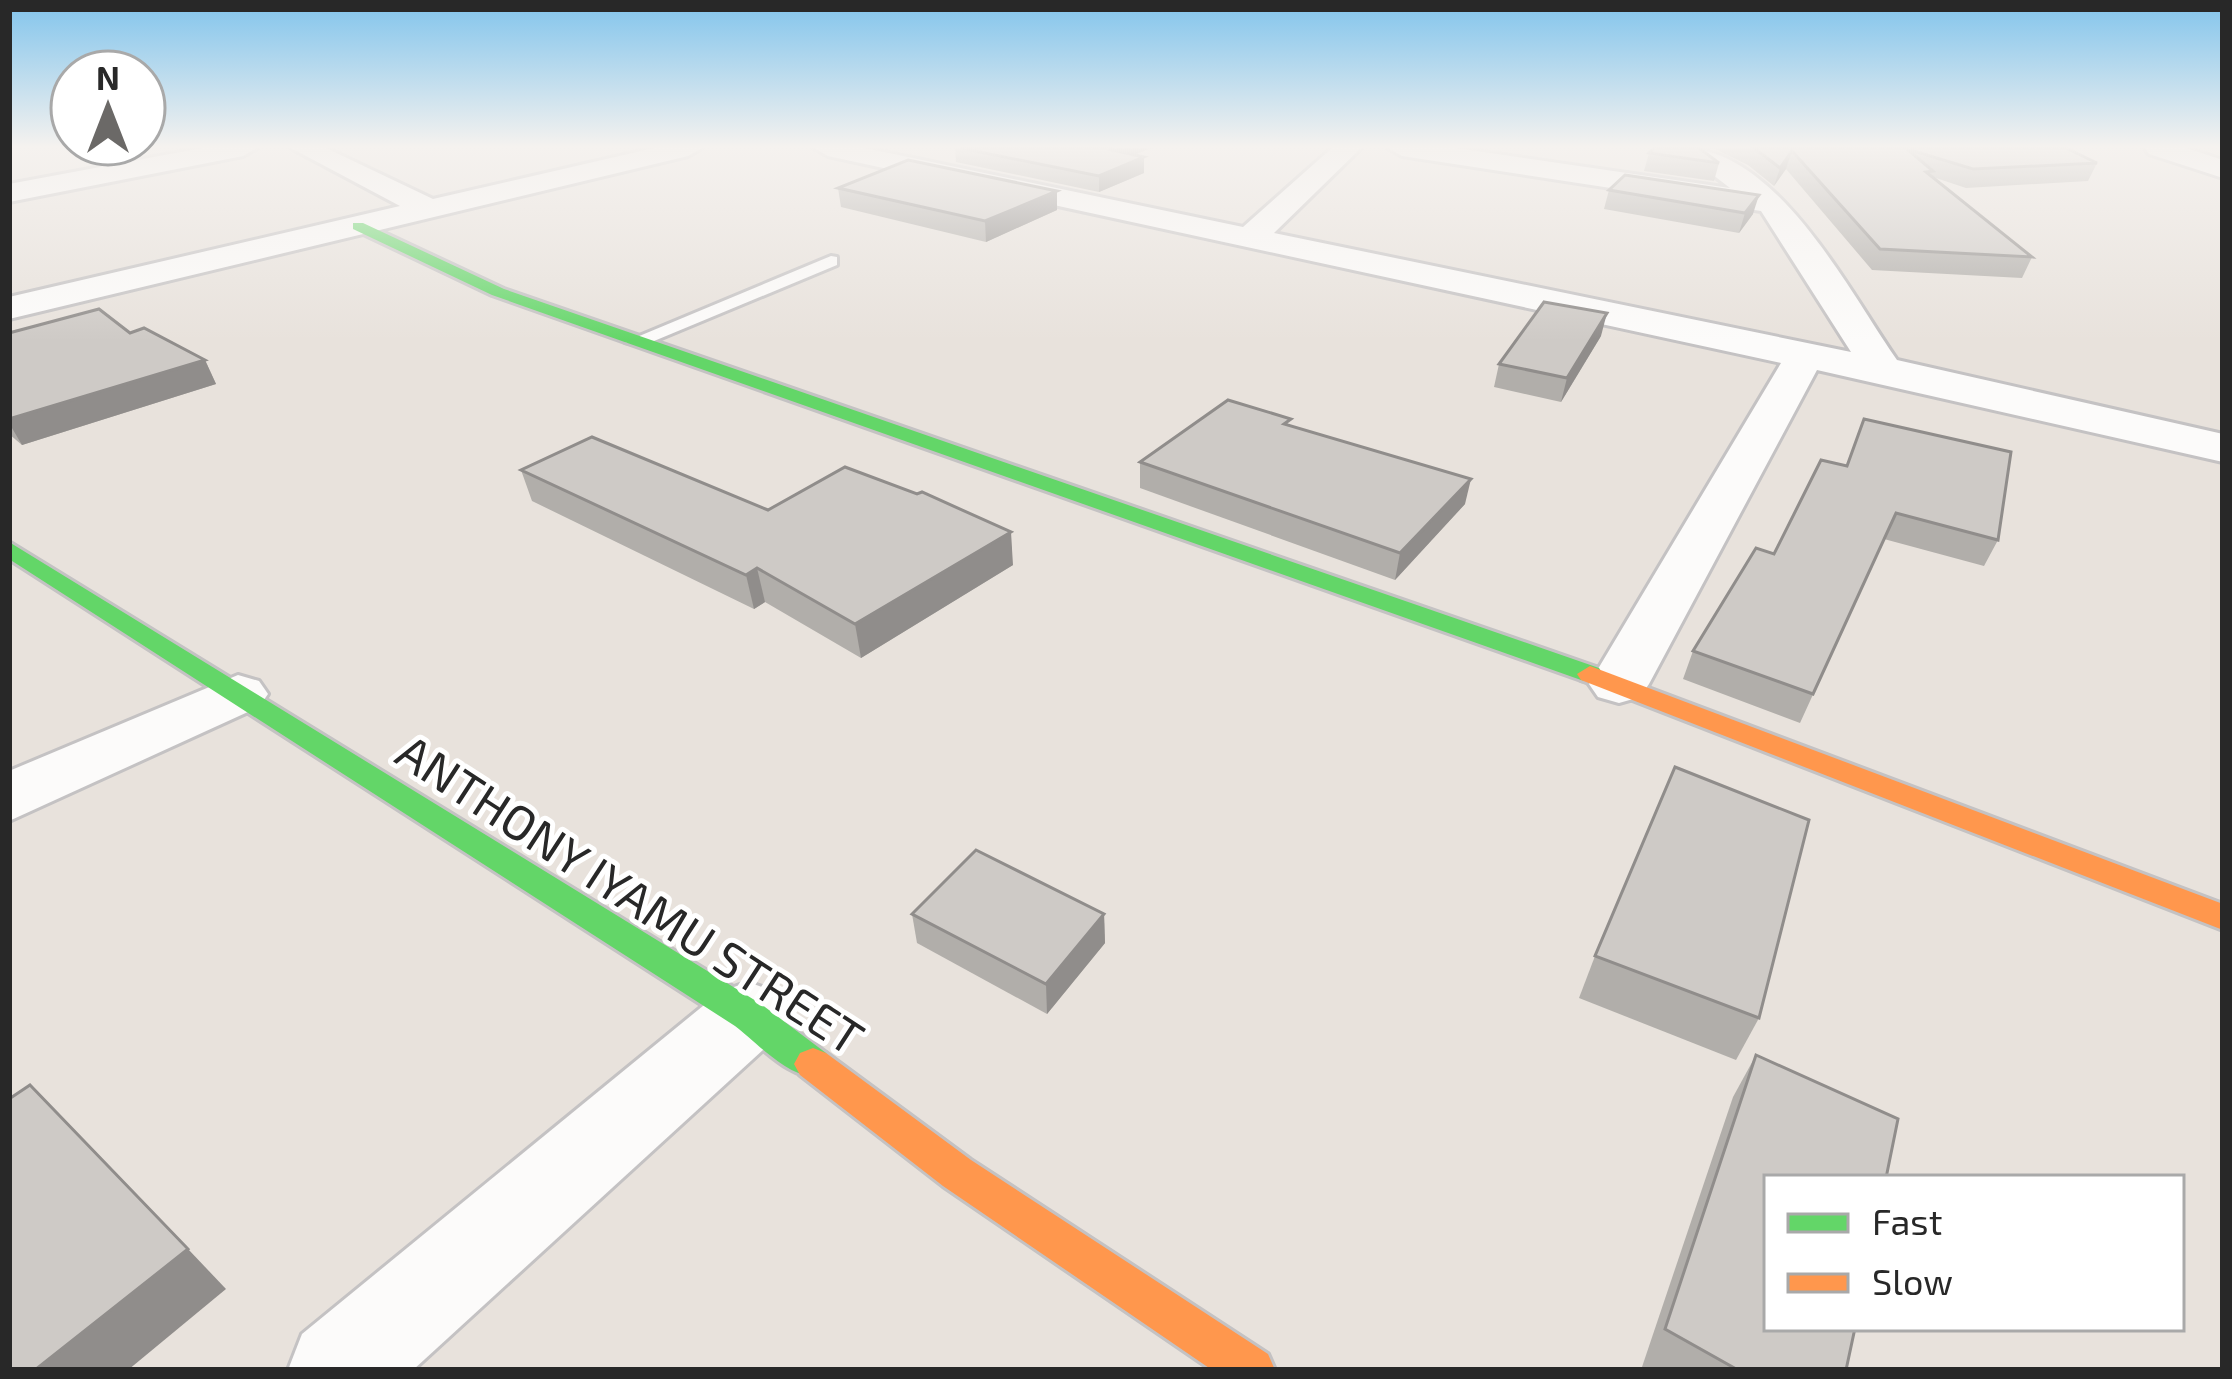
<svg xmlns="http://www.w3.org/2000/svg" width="2232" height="1379" font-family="'Exo 2',sans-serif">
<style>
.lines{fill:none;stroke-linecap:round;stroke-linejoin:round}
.lane-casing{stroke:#c4c2c3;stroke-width:6}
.street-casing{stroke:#c4c2c3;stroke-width:6}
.fast-casing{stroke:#c4c2c3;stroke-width:6}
.slow-casing{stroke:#c4c2c3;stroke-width:6}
.lane{fill:#fcfbfa;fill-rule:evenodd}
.street{fill:#fcfbfa;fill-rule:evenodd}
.fast{fill:#63d668;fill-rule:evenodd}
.slow{fill:#ff974d;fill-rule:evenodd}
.wall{fill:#b1aeaa}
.shaded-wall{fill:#908d8b}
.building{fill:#cecac6;stroke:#908d8b;stroke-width:3}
.labels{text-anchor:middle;stroke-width:10;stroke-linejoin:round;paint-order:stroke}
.near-street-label{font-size:48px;fill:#282828;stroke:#fff}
</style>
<rect width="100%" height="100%" fill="#e8e2dc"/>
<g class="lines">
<!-- lane casing -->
<g class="lane-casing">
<polygon id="lane" points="831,256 837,257 837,265 642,346 625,342"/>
</g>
<!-- street casing -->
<g class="street-casing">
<g id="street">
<polygon points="202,148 257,148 243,156 9,202 9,184"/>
<polygon points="291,148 326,148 433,199 654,148 702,148 688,156 9,319 9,297 400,206"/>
<path d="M814,148H865L1243,227L1332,148H1361L1274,233L1851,352L1761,211L1402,156L1388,148H1456L1730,188L1678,148C1774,143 1848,290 1897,360L2223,434V462L1817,370L1649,684L1640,697L1619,703L1598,697L1589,684L1781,363L828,156Z"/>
<polygon points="2145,148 2186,148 2223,160 2223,178 2149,154"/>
<polygon points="238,675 259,681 268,694 259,707 9,821 9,771"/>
<polygon points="748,982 776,992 788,1015 776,1038 413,1370 288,1370 302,1334 720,992"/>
</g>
</g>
<!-- fast casing -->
<g class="fast-casing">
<g id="fast">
<polygon points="353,223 363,223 504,289 1599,668 1603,674 1590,682 1581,680 492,295 353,229"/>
<path d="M9,542L761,1004L826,1053L832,1064L826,1075C795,1086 759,1044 735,1026L9,559Z"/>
</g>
</g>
<!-- slow casing -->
<g class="slow-casing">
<g id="slow">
<polygon points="1590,666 2223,904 2223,930 1581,680 1577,674"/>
<polygon points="813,1048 826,1053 971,1160 1268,1354 1275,1370 1212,1370 943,1186 800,1075 794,1064 800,1053"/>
</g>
</g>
<!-- lane -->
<use href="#lane" class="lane"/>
<!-- street -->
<use href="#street" class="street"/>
<!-- fast -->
<use href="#fast" class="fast"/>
<!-- slow -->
<use href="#slow" class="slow"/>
</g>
<!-- wall -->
<g class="wall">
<polygon points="955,148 1151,148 1134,155 1144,173 1099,192 956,162"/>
<polygon points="1706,148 2066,148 2097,163 2088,181 1966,188 1933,177 2032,257 2022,278 1872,270 1786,169 1774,186 1748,165 1715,149"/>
<polygon points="1649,153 1719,163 1714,181 1644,171"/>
<polygon points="838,188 1057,191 1057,210 986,242 841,207"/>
<polygon points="1609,190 1753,214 1739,233 1604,209"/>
<polygon points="9,333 130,333 205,360 216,384 22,445 9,434"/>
<polygon points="1601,336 1561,402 1494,387 1499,364"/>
<polygon points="1864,419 1998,540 1984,566 1884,539 1800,723 1683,679 1693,651 1846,466"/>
<polygon points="1290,426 1465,504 1395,580 1140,488 1140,462"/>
<polygon points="521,470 768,510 1013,565 861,658 765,602 754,609 532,501"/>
<polygon points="912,914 1104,914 1105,943 1047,1014 917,943"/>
<polygon points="1595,956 1759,1018 1736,1060 1579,998"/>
<polygon points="1756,1055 1846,1370 1646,1370 1642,1367 1733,1097"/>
</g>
<!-- shaded-wall -->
<g class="shaded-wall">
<polygon points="1112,148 1151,148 1108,165 1108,149"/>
<polygon points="1792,151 1786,169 1774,186 1780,168"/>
<polygon points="1144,157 1144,173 1099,192 1099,176"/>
<polygon points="1057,191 1057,210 986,242 985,221"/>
<polygon points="1759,195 1753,214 1739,233 1745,213"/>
<polygon points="1607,313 1601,336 1561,402 1567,378"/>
<polygon points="205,360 216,384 22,445 9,423 9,419"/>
<polygon points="1471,479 1465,504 1395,580 1400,553"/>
<polygon points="1011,532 1013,565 861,658 855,624"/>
<polygon points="757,568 765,602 754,609 746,575"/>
<polygon points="1104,914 1105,943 1047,1014 1046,984"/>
<polygon points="188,1249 226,1289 128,1370 35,1370"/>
</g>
<!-- building -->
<g class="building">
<polygon points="960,148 1112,148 1108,149 1144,157 1099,176"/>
<polygon points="1654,148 1699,148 1719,163 1649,153"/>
<polygon points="1754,148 2066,148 2097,163 1973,169 1907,149 1933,171 1926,172 2032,257 1880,249 1792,151 1780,168"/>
<polygon points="908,160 1057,191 985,221 838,188"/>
<polygon points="1625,175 1759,195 1745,213 1609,190"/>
<polygon points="1544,302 1607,313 1567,378 1499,364"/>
<polygon points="99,309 130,333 144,328 205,360 9,419 9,333"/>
<polygon points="1228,400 1291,419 1284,424 1471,479 1400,553 1140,462"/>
<polygon points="1864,419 2011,452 1998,540 1896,513 1813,694 1693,651 1756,548 1774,554 1821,460 1847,466"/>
<polygon points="592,437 768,510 845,467 917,494 922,492 1011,532 855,624 757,568 746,575 521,470"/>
<polygon points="1675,767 1809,820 1759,1018 1595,956"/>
<polygon points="976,850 1104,914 1046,984 912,914"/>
<polygon points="1756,1055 1898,1119 1886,1178 1767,1178 1767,1328 1855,1328 1846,1370 1738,1370 1665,1329"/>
<polygon points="30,1085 188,1249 35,1370 9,1370 9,1099"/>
</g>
<!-- sky -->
<linearGradient id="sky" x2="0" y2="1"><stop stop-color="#81c4ec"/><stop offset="0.43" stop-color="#f5f2ef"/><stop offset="1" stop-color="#f5f2ef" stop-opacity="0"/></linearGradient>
<rect width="2232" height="341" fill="url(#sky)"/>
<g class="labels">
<!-- near-street labels -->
<g class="near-street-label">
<text transform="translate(630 895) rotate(33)" y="17">ANTHONY IYAMU STREET</text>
</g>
</g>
<!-- border -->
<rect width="2232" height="1379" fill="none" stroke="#282828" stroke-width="24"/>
<!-- legend -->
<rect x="1764" y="1175" width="420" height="156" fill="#ffffff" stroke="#a9a9a9" stroke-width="3"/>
<rect x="1788" y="1214" width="60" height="18" fill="#63d668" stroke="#a9a9a9" stroke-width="3"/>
<text x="1872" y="1235" font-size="36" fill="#282828">Fast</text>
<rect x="1788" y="1274" width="60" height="18" fill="#ff974d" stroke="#a9a9a9" stroke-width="3"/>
<text x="1872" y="1295" font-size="36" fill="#282828">Slow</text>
<!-- north arrow -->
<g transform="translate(108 108)"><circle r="57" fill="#ffffff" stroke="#a9a9a9" stroke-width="3"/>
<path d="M0-9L21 45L0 30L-21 45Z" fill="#6b6967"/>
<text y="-18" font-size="33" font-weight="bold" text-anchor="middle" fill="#282828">N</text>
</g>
</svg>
